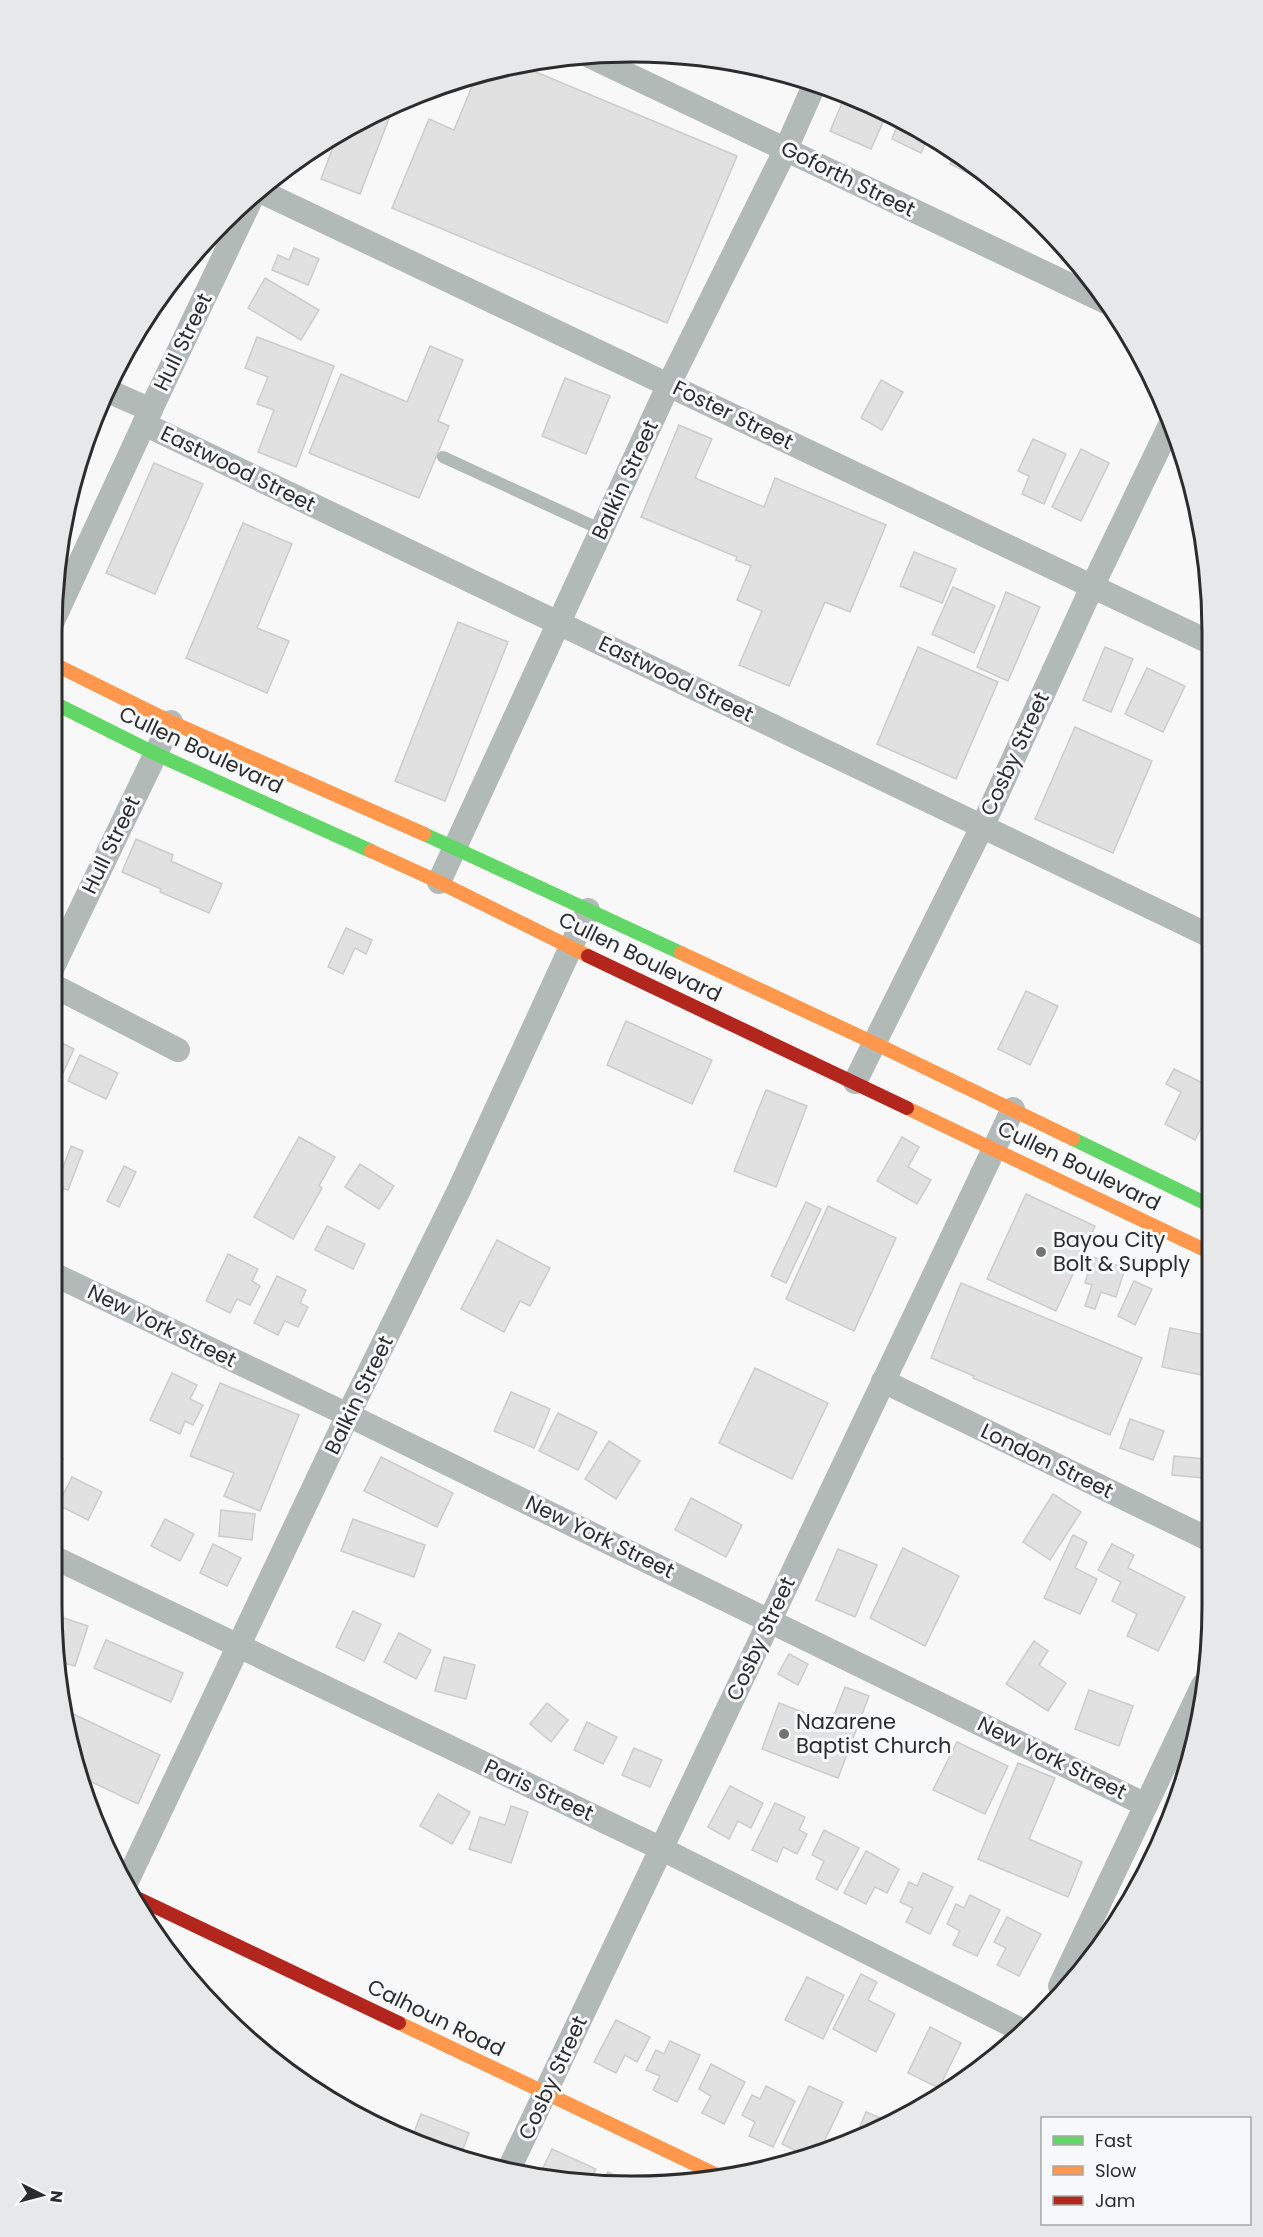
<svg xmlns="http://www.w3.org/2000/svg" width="1263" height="2237" font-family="Poppins,sans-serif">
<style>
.building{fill:#e1e1e1;stroke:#cccccd;stroke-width:1.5}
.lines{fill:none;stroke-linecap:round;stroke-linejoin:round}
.lane{stroke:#b2bab8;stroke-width:12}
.street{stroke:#b2bab8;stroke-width:24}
.fast{stroke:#63d668;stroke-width:14}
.slow{stroke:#ff974d;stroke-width:14}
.jam{stroke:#b3261e;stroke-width:14}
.poi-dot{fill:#737374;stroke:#f7f8f9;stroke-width:2}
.labels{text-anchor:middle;stroke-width:6;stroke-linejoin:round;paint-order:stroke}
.street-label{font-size:21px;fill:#2c2c2d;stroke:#f7f8f9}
.poi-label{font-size:21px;fill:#2c2c2d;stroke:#f7f8f9;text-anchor:start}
.rim{fill:none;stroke:#2c2c2d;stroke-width:3}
</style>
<rect width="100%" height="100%" fill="#f8f8f8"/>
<!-- building -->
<g class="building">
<polygon points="519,65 737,156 667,323 392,208 429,119 454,130 478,72"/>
<polygon points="846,94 887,113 871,149 830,131"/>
<polygon points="395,103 360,194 321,179 338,134 375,111"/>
<polygon points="900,119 929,135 921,153 892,139"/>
<polygon points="955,154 973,168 970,174 950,164"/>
<polygon points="294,248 319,259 308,285 272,270 278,255 289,260"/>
<polygon points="265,278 319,310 301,340 248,308"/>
<polygon points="257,337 334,366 296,467 258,452 274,410 257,404 268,377 245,368"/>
<polygon points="430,346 463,360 438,421 449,426 419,498 309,453 341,374 407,402"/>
<polygon points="565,378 610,396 586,454 542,436"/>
<polygon points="881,380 903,392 882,430 861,418"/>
<polygon points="679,425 712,439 695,478 764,507 775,478 886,525 850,612 825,602 789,686 739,665 762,611 737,600 751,566 736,560 737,557 641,517"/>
<polygon points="88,439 90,439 76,478 73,477"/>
<polygon points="1033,439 1066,454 1044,504 1022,494 1029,476 1018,471"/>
<polygon points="1081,449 1109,463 1081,521 1052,507"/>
<polygon points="154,463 203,484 155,594 106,573"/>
<polygon points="243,523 292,544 257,628 289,641 267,693 186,658"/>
<polygon points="914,552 956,569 942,603 900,586"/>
<polygon points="953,587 995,606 974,653 932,634"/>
<polygon points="1006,592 1040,607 1008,681 977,667"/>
<polygon points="458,622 508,642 445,801 395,781"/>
<polygon points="918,647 998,682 956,779 877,744"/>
<polygon points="1105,647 1133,659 1111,712 1083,700"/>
<polygon points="1147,668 1185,686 1163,732 1125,714"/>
<polygon points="1075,727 1152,761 1113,853 1035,819"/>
<polygon points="136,839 173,855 171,861 222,884 209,913 160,892 161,889 122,872"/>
<polygon points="52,887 59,890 52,905"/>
<polygon points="346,928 372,940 366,954 355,948 343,974 328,967"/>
<polygon points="1026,991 1058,1006 1030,1065 998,1049"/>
<polygon points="626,1021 712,1060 692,1104 607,1065"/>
<polygon points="52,1038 74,1049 56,1088 52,1086"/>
<polygon points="80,1055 118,1073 106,1099 68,1081"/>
<polygon points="1174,1069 1209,1086 1209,1113 1195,1140 1165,1124 1181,1092 1166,1084"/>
<polygon points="766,1090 807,1106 776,1187 734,1171"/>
<polygon points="299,1137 335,1157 319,1186 322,1188 293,1239 254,1217"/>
<polygon points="902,1137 919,1147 908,1167 931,1180 917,1204 877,1181"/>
<polygon points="71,1146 83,1151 68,1190 56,1186"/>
<polygon points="360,1164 394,1186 379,1209 345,1187"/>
<polygon points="124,1166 136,1172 119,1207 107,1201"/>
<polygon points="1026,1194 1095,1226 1056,1311 987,1279"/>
<polygon points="806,1202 821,1209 786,1283 771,1276"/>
<polygon points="828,1206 896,1238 854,1331 786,1299"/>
<polygon points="327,1226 365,1244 353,1269 315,1250"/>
<polygon points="497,1240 550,1268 530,1306 520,1301 504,1332 461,1309"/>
<polygon points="228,1254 258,1269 252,1281 260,1286 250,1305 237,1299 230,1313 206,1301"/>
<polygon points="1093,1257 1125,1268 1116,1297 1101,1292 1095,1309 1085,1306 1092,1285 1085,1283"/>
<polygon points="277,1276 306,1290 300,1303 308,1307 298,1327 285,1321 278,1335 254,1323"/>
<polygon points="1134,1281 1152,1289 1135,1325 1118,1316"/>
<polygon points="961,1283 1142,1358 1110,1435 973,1378 974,1376 931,1358"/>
<polygon points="1170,1328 1210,1336 1210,1361 1207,1376 1162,1367"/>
<polygon points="755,1368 828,1403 792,1479 719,1443"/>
<polygon points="172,1373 197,1385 190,1399 203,1405 193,1425 185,1421 180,1434 150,1420"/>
<polygon points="220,1383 299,1415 260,1511 224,1496 234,1473 190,1456"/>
<polygon points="511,1392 550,1409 534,1448 494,1431"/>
<polygon points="558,1413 597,1432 578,1470 539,1451"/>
<polygon points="1130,1419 1164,1431 1153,1460 1120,1448"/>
<polygon points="609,1441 640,1461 616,1499 585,1479"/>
<polygon points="51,1453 63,1459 51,1482"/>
<polygon points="1174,1456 1205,1459 1203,1478 1172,1475"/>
<polygon points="381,1457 453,1493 437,1527 364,1491"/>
<polygon points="72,1477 102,1492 88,1520 58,1505"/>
<polygon points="1053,1494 1081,1512 1050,1560 1023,1542"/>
<polygon points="691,1498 742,1525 726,1557 675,1530"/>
<polygon points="221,1510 255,1514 252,1540 219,1536"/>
<polygon points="165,1519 194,1534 180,1561 151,1546"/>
<polygon points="353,1519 425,1545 414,1577 341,1551"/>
<polygon points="1073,1535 1087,1542 1075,1568 1097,1579 1080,1614 1044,1598"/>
<polygon points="213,1544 241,1558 227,1586 200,1573"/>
<polygon points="1112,1544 1134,1555 1128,1568 1185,1597 1158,1651 1127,1636 1137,1614 1112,1601 1121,1582 1098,1570"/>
<polygon points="903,1548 959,1576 925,1646 870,1618"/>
<polygon points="838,1549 877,1565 855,1617 816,1600"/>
<polygon points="353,1611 381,1624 364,1661 336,1647"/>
<polygon points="55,1615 88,1626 75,1666 60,1662 53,1620"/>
<polygon points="399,1633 431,1650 416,1679 384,1662"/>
<polygon points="106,1640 183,1673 171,1702 94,1668"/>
<polygon points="1034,1641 1048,1651 1039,1665 1066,1683 1048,1711 1006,1684"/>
<polygon points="789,1654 808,1664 798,1685 778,1674"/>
<polygon points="444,1657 475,1665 466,1699 435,1691"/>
<polygon points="845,1687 869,1696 838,1778 762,1749 779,1703 831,1723"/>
<polygon points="1089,1690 1133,1706 1119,1746 1075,1729"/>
<polygon points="547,1703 568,1720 551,1742 530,1724"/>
<polygon points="69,1712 160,1755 138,1804 79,1776"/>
<polygon points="587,1722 617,1737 603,1764 574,1750"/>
<polygon points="957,1742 1008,1766 985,1814 933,1790"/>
<polygon points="634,1748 662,1760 650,1787 622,1775"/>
<polygon points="1018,1763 1055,1778 1029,1839 1082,1862 1068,1897 978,1859"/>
<polygon points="730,1786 763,1803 751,1828 738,1821 729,1839 708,1827"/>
<polygon points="438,1794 470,1812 452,1844 420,1826"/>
<polygon points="775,1803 805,1817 799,1830 807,1834 797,1854 783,1847 777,1862 752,1850"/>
<polygon points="511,1806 528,1812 511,1863 469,1849 480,1817 505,1825"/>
<polygon points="824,1830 859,1848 837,1890 816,1879 824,1861 812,1855"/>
<polygon points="866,1851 899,1869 887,1893 875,1887 866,1904 844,1893"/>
<polygon points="923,1873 953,1887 930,1934 906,1922 913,1908 900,1902 909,1882 917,1886"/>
<polygon points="970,1895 1000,1910 977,1956 953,1945 960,1931 947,1924 956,1904 964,1908"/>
<polygon points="1007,1917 1041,1934 1019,1976 997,1965 1006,1948 994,1942"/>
<polygon points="861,1974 877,1982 868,2000 895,2014 876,2052 833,2029"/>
<polygon points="807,1977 844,1995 823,2039 785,2020"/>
<polygon points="616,2020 650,2037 637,2062 625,2055 616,2073 594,2062"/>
<polygon points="930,2027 961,2043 939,2088 908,2073"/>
<polygon points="670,2041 700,2055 677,2102 653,2090 660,2076 646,2070 656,2050 664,2054"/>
<polygon points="711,2064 745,2082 724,2124 702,2113 711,2096 699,2089"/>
<polygon points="766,2086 795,2101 773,2147 749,2136 755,2122 742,2115 752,2095 760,2099"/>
<polygon points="809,2086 843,2102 820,2150 802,2154 782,2144"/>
<polygon points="866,2112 888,2121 854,2141"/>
<polygon points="421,2114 469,2133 460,2157 413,2135"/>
<polygon points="552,2149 596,2169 592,2177 541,2172"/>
<polygon points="608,2172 623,2180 604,2178"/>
</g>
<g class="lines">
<!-- lane -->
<polyline class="lane" points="443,457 602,530"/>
<!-- street -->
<g class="street">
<polyline points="585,54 1110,304"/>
<polyline points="258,190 1207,641"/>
<polyline points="108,391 151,410"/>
<polyline points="144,424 1208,935"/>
<polyline points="52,623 144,424 254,193"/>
<polyline points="439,882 669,384 786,149 816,81"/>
<polyline points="52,969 171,722"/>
<polyline points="52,985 178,1050"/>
<polyline points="855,1082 983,825 1092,587 1171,423"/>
<polyline points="51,1273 348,1415 1146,1805"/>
<polyline points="883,1381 1210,1540"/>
<polyline points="51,1556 662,1849 1023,2031"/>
<polyline points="128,1879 348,1415 459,1190 588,910"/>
<polyline points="1060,1986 1203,1685"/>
<polyline points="509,2169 1013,1109"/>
</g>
<!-- fast -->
<g class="fast">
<polyline points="52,702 156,754 371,851"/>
<polyline points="424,834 681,953"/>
<polyline points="1073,1139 1209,1205"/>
</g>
<!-- slow -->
<g class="slow">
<polyline points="52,663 171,722 424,834"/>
<polyline points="371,851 439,882 588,956"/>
<polyline points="681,953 874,1043 1073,1139"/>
<polyline points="907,1108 1209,1252"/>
<polyline points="399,2023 715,2174"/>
</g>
<!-- jam -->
<g class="jam">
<polyline points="588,956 907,1108"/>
<polyline points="139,1899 399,2023"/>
</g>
</g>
<!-- markers -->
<g class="poi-dot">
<circle cx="1041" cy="1252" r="6"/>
<circle cx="784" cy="1734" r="6"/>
</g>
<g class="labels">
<!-- street labels -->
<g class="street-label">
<text transform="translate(848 179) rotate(26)" y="7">Goforth Street</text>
<text transform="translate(183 342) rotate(-64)" y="7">Hull Street</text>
<text transform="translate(733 415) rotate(26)" y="7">Foster Street</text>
<text transform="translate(238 469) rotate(26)" y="7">Eastwood Street</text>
<text transform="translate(625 480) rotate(-65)" y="7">Balkin Street</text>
<text transform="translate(676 679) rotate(26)" y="7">Eastwood Street</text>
<text transform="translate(201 750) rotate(25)" y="7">Cullen Boulevard</text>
<text transform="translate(1015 754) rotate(-65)" y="7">Cosby Street</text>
<text transform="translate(111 845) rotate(-64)" y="7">Hull Street</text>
<text transform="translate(640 957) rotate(26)" y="7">Cullen Boulevard</text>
<text transform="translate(1079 1166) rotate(26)" y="7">Cullen Boulevard</text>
<text transform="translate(162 1326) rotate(26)" y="7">New York Street</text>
<text transform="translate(359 1395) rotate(-64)" y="7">Balkin Street</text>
<text transform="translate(1047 1461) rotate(26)" y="7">London Street</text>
<text transform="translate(600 1537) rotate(26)" y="7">New York Street</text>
<text transform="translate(761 1639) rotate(-65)" y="7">Cosby Street</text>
<text transform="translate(1052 1758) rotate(26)" y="7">New York Street</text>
<text transform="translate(539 1790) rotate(25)" y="7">Paris Street</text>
<text transform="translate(436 2018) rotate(26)" y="7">Calhoun Road</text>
<text transform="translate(553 2078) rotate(-65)" y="7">Cosby Street</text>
</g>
<!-- poi labels -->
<g class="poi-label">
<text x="1053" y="1247">Bayou City<tspan x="1053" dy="24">Bolt &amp; Supply</tspan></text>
<text x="796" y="1729">Nazarene<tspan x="796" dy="24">Baptist Church</tspan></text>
</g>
</g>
<!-- crop -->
<path d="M0 0H1263V2237H0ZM632 62H632A570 570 0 0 1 1202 632V1606A570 570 0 0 1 632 2176H632A570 570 0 0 1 62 1606V632A570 570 0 0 1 632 62Z" fill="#e7e8e9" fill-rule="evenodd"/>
<path class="rim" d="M632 62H632A570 570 0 0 1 1202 632V1606A570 570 0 0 1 632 2176H632A570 570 0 0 1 62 1606V632A570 570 0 0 1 632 62Z"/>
<!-- legend -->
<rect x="1041" y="2117" width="210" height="108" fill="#f7f8f9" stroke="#a6a6a7" stroke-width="1.5"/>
<rect x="1053" y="2136" width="30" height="9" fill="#63d668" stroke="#a6a6a7" stroke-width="1.5"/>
<text x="1095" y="2147" font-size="18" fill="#2c2c2d">Fast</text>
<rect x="1053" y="2166" width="30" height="9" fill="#ff974d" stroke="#a6a6a7" stroke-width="1.5"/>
<text x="1095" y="2177" font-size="18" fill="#2c2c2d">Slow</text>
<rect x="1053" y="2196" width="30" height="9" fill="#b3261e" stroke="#a6a6a7" stroke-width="1.5"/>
<text x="1095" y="2207" font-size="18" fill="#2c2c2d">Jam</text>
<!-- north arrow -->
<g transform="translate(42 2195) rotate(96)" stroke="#f7f8f9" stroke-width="4.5" paint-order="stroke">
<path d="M0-4.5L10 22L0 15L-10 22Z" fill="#2c2c2d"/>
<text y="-9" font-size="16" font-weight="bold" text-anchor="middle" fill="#2c2c2d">N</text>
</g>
</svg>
